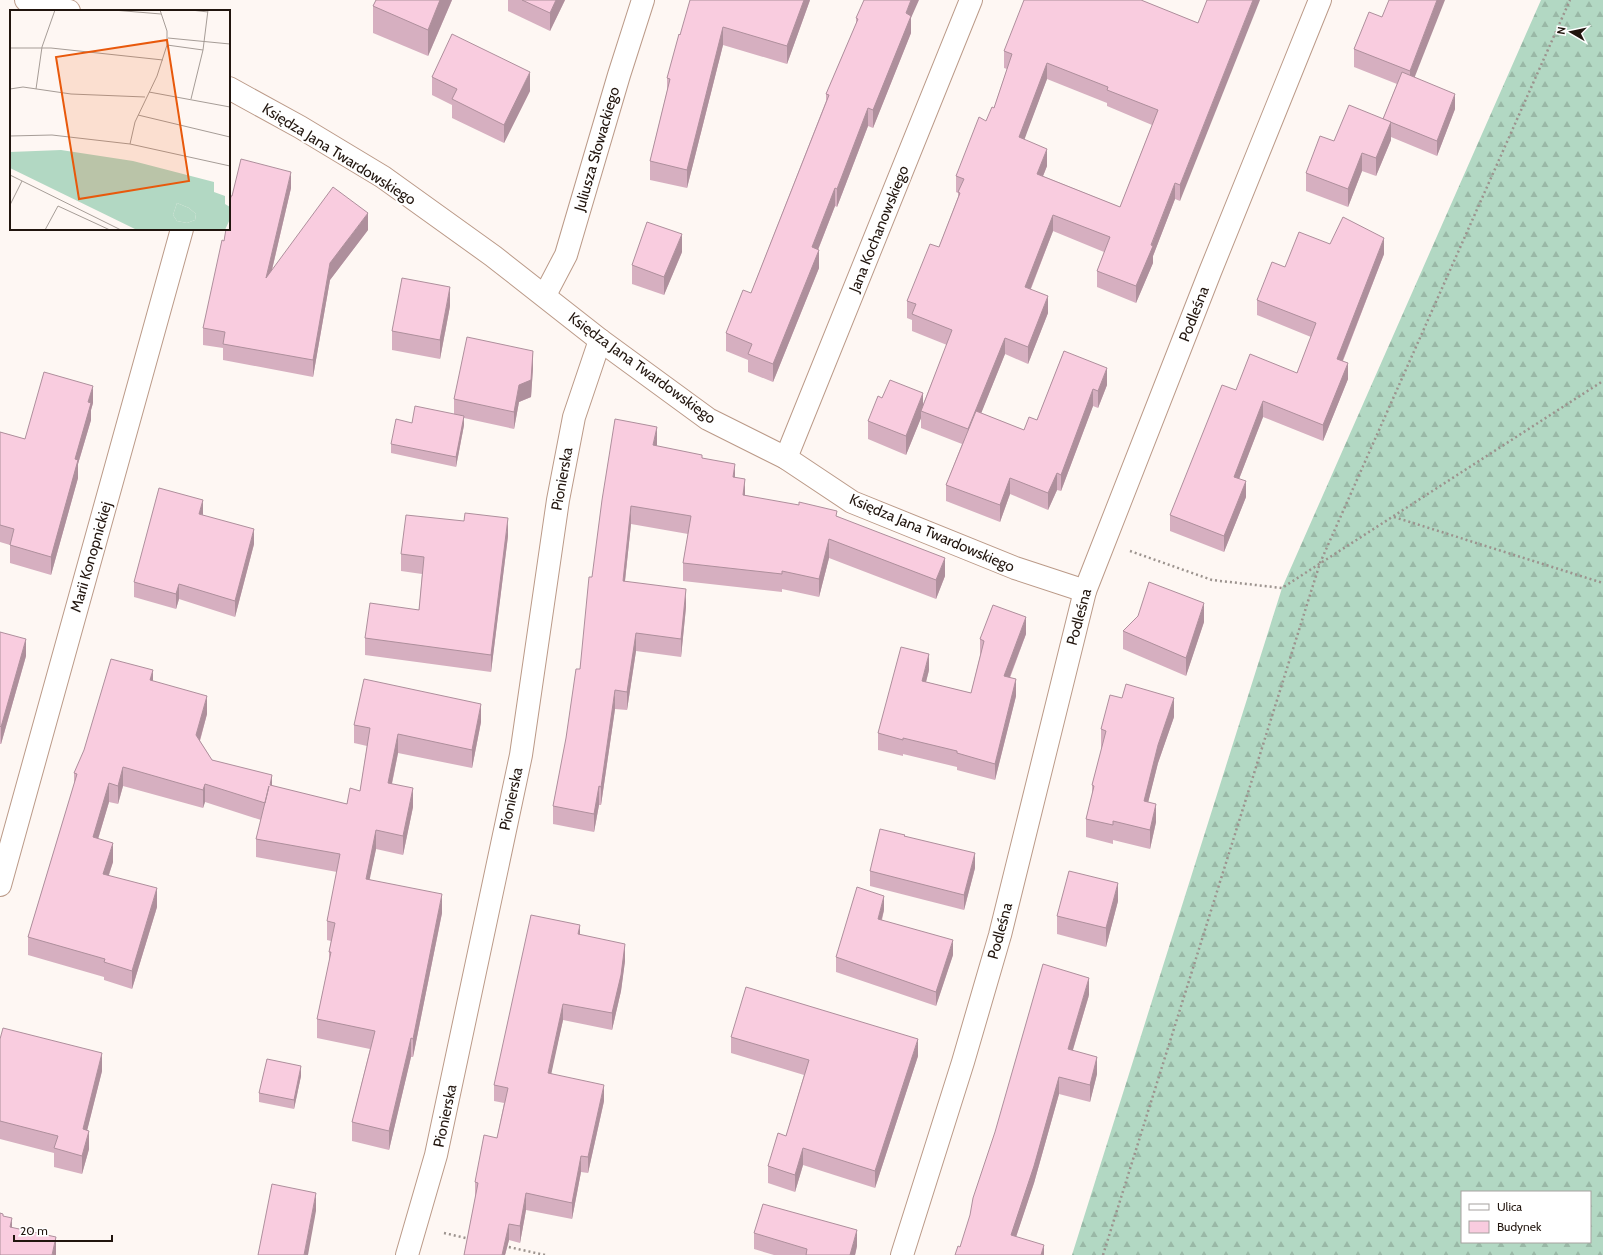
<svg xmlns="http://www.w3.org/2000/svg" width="1603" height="1255" font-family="Cabin,sans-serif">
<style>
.forest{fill:url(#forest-firs);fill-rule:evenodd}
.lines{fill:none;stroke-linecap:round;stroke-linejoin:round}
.minor-casing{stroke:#bb9a88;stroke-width:24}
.path{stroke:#9c938e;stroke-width:2.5;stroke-dasharray:2 3;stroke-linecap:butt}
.minor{stroke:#fff;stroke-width:22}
.wall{fill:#d6afc0;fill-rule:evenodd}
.shaded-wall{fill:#ae8f9c}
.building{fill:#f9ccdf;stroke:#ae8f9c;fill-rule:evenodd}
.labels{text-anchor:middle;stroke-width:4;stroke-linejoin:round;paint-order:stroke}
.street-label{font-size:15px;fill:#21150e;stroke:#fff}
.inset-road{fill:none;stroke:#a69d97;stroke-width:1}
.view{fill:#e8590c;fill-opacity:0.15;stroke:#e8590c;stroke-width:2}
.inset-edge{fill:none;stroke:#21150e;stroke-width:2}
</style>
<defs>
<pattern id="forest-firs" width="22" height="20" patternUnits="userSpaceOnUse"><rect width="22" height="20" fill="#b2d8c3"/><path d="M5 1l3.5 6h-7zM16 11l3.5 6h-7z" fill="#99b8a6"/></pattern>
</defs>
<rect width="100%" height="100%" fill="#fef7f3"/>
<!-- forest -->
<path class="forest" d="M1541,0H1603V1255H1072L1282,588ZM1462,1192H1590V1242H1462Z"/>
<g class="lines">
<!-- minor casing -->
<g class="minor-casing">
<g id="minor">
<polyline points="26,0 69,11"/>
<polyline points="229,88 300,127 383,177 493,256 600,340 708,419 786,458 852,502 1015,568 1085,591"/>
<polyline points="545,295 566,255 619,75 643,0"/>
<polyline points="786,458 971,0"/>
<polyline points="0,885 182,229"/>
<polyline points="407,1255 436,1155 521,755 558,500 574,417 600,340"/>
<polyline points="902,1255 963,1062 1000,935 1085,591 1210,272 1320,0"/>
</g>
</g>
<!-- path -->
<g class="path">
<polyline points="1394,517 1603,583"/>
<polyline points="1130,551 1212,580 1282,588 1603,381"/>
<polyline points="444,1233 470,1239"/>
<polyline points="504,1246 545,1255"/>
<polyline points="1103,1255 1320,563 1570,0"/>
</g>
<!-- minor -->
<use href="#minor" class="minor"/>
</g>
<!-- wall -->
<g class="wall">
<polygon points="376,0 452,0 428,56 373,33 373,6"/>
<polygon points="508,0 565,0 550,31 508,11"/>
<polygon points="810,0 787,64 723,45 687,188 650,180 650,161 667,91 667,78 680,35"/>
<path d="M1145,2L1198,23L1180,201L1175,199L1153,256V263L1136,303L1097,287V271L1104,252L1053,231L1031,289L1048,313L1028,364L1005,354L981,413L1024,430L1037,420L1064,351L1107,385L1098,408L1093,406L1061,491L1057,490L1048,510L1010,494L1000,522L946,501V485L962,444L921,428V418L906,455L868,439V421L882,398L923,404L947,345L912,331V320L907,318V301L939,247L958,197V193L956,192V176L994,108L1007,69L1004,68V51ZM1047,79L1107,103V106L1152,125L1120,207L1043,176L1047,166L1024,139Z"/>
<polygon points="1382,17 1415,77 1455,109 1437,156 1391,137 1391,140 1376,176 1362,171 1348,207 1306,191 1306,173 1334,141 1383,119 1397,84 1354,67 1354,49"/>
<polygon points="856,18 911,18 911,33 873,128 868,126 837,207 835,206 818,250 819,268 773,382 748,372 748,360 726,351 726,333 751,293 826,101 826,94 856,24"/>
<polygon points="432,77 530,91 504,143 452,118 452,105 432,95"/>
<polygon points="291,188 272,270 368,230 330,280 313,377 223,360 223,348 203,345 203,328 224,241 232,196"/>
<polygon points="1330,244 1384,254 1343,361 1348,379 1323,441 1263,417 1239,479 1246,497 1224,552 1170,531 1170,515 1236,390 1297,373 1311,337 1257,315 1257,300"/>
<polygon points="682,252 664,295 632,284 632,265"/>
<polygon points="450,306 440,359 392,350 392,331"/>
<polygon points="533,368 531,397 519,402 514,429 464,418 464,425 456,467 391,453 391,444 412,423 454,414 454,399"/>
<polygon points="93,403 91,410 91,420 78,464 78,478 51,575 10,563 10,545 0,542 0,432 25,439"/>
<polygon points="656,446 702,458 735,477 745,495 837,516 945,576 936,599 829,558 819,597 782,589 782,592 683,581 683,563 688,534 631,524 625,581 686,607 681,657 636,651 627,710 615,709 601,805 599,805 594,832 553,824 553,806 580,669 592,577"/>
<polygon points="203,515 254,544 235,617 179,599 176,609 134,597 134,582"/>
<polygon points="464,521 508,536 491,672 365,655 365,638 419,610 422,574 401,571 401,554"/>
<polygon points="1204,622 1186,676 1123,649 1123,631"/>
<polygon points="0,632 26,656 1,744 0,744"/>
<polygon points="1026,634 1010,678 1016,696 995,780 957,770 957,767 903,754 903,756 878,750 878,733 929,670 926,682 971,693 980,656 980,639"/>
<polygon points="153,681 207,714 200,741 212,760 272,786 347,804 360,791 367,746 354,743 354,725 481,722 472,768 398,753 392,784 413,807 403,855 376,849 369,879 442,913 413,1057 411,1057 389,1150 352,1141 352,1122 370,1049 317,1038 317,1019 329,962 329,952 331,941 327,940 327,921 337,872 256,857 256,839 261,820 205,802 203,808 123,786 118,804 109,802 98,839 113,862 109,875 157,907 132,989 104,980 104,977 28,955 28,937 74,785 74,773"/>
<polygon points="1174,717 1158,763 1148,802 1156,822 1150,849 1113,840 1113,844 1086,837 1086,819 1092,795 1092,785 1102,748 1101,748 1101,729"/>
<polygon points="905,836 975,868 964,910 870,886 870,871"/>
<polygon points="1118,901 1106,947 1057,934 1057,916"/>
<polygon points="884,910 882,920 953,955 936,1006 836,972 836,957"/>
<polygon points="580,934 625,961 621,991 612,1030 563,1020 554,1059 551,1073 604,1101 588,1173 581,1172 572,1219 526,1210 520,1243 509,1240 505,1255 464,1255 475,1199 475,1182 497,1138 504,1103 494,1101 494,1085"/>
<polygon points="1089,995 1073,1050 1097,1074 1090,1102 1059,1094 1034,1183 1016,1237 1044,1255 960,1247"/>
<polygon points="731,1037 918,1056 875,1188 803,1165 795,1192 768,1183 768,1166 786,1136 804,1075 731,1053"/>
<polygon points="0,1039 102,1071 87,1130 89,1149 82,1174 54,1167 54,1153 0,1139"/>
<polygon points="301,1076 294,1109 259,1102 259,1093"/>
<polygon points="754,1233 857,1246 855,1255 774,1255 754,1249"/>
</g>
<!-- shaded-wall -->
<g class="shaded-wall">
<polygon points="440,0 452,0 428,56 428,30"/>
<polygon points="556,0 565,0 550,31 550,13"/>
<polygon points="804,0 810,0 787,64 787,46"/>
<polygon points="911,0 919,0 911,18 911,33 873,128 873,110 906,13"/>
<polygon points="1253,0 1260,0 1180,201 1180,185"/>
<polygon points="1437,0 1445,0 1410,89 1410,71"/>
<polygon points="723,27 723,45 687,188 687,170"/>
<polygon points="1047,63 1047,79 1019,154 1019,137"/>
<polygon points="530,72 530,91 504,143 504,125"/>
<polygon points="1455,94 1455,109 1437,156 1437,141"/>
<polygon points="868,108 868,126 837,207 837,189"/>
<polygon points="1391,122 1391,140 1376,176 1376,158"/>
<polygon points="1047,149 1047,166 1037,191 1037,174"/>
<polygon points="1362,153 1362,171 1348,207 1348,189"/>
<polygon points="291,172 291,188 266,295 266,278"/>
<polygon points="1175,183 1175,199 1153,256 1153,263 1136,303 1136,286"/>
<polygon points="835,188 835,206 812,265 812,247"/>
<polygon points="368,213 368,230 330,280 313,377 313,360 330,263"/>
<polygon points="1053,215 1053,231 1025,303 1025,287"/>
<polygon points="682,234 682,252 664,295 664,277"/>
<polygon points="1384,238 1384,254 1337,375 1337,359"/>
<polygon points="819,250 819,268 773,382 773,364"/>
<polygon points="450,287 450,306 440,359 440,340"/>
<polygon points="1048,296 1048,313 1028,364 1028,347"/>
<polygon points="1005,338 1005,354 968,446 968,429"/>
<polygon points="533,351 533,368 531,397 519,402 514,429 514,412 519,385"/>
<polygon points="1348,363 1348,379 1323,441 1323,425"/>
<polygon points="1107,368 1107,385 1098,408 1098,391"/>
<polygon points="93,386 93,403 91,410 91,420 78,464 78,478 51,575 51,557 88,402"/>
<polygon points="1093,389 1093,406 1061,491 1061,475"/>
<polygon points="923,393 923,411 921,411 921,418 906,455 906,436"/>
<polygon points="1263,401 1263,417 1234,492 1234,477"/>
<polygon points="464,416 464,425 456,467 456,457"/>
<polygon points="657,427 657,445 653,464 653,445"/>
<polygon points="735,464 735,482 733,477"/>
<polygon points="1057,473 1057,490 1048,510 1048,493"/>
<polygon points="1010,478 1010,494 1000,522 1000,505"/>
<polygon points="745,479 745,497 743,495"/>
<polygon points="1246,481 1246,497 1224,552 1224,536"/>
<polygon points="203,500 203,515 199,514"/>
<polygon points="631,506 631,524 623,599 623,581"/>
<polygon points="508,518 508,536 491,672 491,655"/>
<polygon points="254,529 254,544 235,617 235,601"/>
<polygon points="829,539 829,558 819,597 819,579"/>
<polygon points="945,558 945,576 936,599 936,580"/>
<polygon points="179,584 179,599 176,609 176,594"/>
<polygon points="686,589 686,607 681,657 681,639"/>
<polygon points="1204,603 1204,622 1186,676 1186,658"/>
<polygon points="1026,617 1026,634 1004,692 1004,676"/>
<polygon points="636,633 636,651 627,710 627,692"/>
<polygon points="26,639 26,656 1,744 1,727"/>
<polygon points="929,654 929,670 922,697 922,681"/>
<polygon points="153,670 153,689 150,680"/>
<polygon points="1016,679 1016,696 995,780 995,764"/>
<polygon points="615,690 615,709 601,805 601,787"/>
<polygon points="207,696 207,714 196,754 196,735"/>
<polygon points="1174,698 1174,717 1158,763 1144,819 1144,801 1158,745"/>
<polygon points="481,704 481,722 472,768 472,750"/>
<polygon points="398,734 398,753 388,802 388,783"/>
<polygon points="123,767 123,786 118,804 118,786"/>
<polygon points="272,775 272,794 270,785"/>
<polygon points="109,783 109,802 93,856 93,837"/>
<polygon points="205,784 205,802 203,808 203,790"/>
<polygon points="599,786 599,805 594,832 594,814"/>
<polygon points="413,788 413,807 403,855 403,836"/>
<polygon points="1156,804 1156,822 1150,849 1150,830"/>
<polygon points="376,830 376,849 366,897 366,879"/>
<polygon points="113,843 113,862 103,892 103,874"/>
<polygon points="975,853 975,868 964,910 964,895"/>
<polygon points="1118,883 1118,901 1106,947 1106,928"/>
<polygon points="157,888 157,907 132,989 132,971"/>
<polygon points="442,894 442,913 413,1057 413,1039"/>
<polygon points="884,896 884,910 878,933 878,919"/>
<polygon points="580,925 580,941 578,934"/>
<polygon points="953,940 953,955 936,1006 936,992"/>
<polygon points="625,944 625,961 621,991 612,1030 612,1013"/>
<polygon points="1089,978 1089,995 1068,1066 1068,1049"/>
<polygon points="563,1004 563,1020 548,1089 548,1073"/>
<polygon points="411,1038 411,1057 389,1150 389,1131"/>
<polygon points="918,1039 918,1056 875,1188 875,1171"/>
<polygon points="102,1053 102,1071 83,1147 83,1129"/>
<polygon points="1097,1057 1097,1074 1090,1102 1090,1085"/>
<polygon points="301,1066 301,1076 294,1109 294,1100"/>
<polygon points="1059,1077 1059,1094 1034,1183 1011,1252 1011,1235"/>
<polygon points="604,1085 604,1101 588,1173 588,1157"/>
<polygon points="89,1131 89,1149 82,1174 82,1156"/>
<polygon points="803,1148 803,1165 795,1192 795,1175"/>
<polygon points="581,1156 581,1172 572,1219 572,1203"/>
<polygon points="316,1193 316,1211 308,1255 304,1255"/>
<polygon points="526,1193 526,1210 520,1243 520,1226"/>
<polygon points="12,1218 12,1236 10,1227"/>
<polygon points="509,1224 509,1240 505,1255 502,1255"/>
<polygon points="857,1230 857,1246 855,1255 850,1255"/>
<polygon points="56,1237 56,1255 52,1255"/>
<polygon points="1044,1245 1044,1255 1041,1255"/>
</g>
<!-- building -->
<g class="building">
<polygon points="376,0 440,0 428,30 373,6"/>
<polygon points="522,0 556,0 550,13"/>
<polygon points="690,0 804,0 787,46 723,27 687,170 650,161 670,79 667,78 679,34 680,35"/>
<polygon points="864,0 911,0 906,13 911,16 873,110 868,108 837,189 835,188 812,247 819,250 773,364 748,354 752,344 726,333 743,290 751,293 829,95 826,94 858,19 856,18"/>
<path d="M1024,0H1141L1198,23L1207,0H1253L1180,185L1175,183L1151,245L1153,246L1136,286L1097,271L1110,237L1053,215L1025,287L1048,296L1028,347L1005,338L968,429L921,411L952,330L912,314L916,304L907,301L930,244L939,247L960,193L958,192L964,179L956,176L979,117L986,121L992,107L994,108L1012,54L1004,51ZM1047,63L1108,87L1107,90L1158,110L1120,207L1037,174L1047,149L1019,137Z"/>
<polygon points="1389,0 1437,0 1410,71 1354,49 1369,12 1382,17"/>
<polygon points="452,34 530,72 504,125 452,99 457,89 432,77"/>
<polygon points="1402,72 1455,94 1437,141 1383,119"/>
<polygon points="1349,105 1391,122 1376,158 1362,153 1348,189 1306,173 1320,136 1334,141"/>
<polygon points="241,159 291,172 266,278 333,187 368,213 330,263 313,360 223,344 225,332 203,328 222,240 224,241 226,229 229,229 229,207 231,196 232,196"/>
<polygon points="1343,217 1384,238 1337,359 1348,363 1323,425 1263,401 1234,477 1246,481 1224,536 1170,515 1222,385 1236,390 1250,354 1297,373 1316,323 1257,300 1272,262 1285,267 1299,232 1330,244"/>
<polygon points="647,222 682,234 664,277 632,265"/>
<polygon points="402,278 450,287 440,340 392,331"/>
<polygon points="467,337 533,351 531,380 519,385 514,412 454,399"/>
<polygon points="1064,351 1107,368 1098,391 1093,389 1061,475 1057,473 1048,493 1010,478 1000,505 946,485 976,411 1024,430 1029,417 1037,420"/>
<polygon points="44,372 93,386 88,402 91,403 75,459 78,460 51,557 10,545 14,529 0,525 0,432 25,439"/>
<polygon points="890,380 923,393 906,436 868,421 878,396 882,398"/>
<polygon points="415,406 464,416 456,457 391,444 396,419 412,423"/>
<polygon points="615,419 657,427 653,445 702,455 702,458 735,464 733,477 745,479 743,495 799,505 799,502 837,511 836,516 945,558 936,580 829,539 819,579 782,571 782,574 683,563 691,516 631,506 623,581 686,589 681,639 636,633 627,692 615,690 601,787 599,786 594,814 553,806 566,738 576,669 580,669 589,577 592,577 602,500"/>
<polygon points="159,488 203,500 199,514 254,529 235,601 179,584 176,594 134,582"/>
<polygon points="465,513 508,518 491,655 365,638 370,603 419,610 424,557 401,554 406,515 464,521"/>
<polygon points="1149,582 1204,603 1186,658 1123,631 1138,616"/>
<polygon points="993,605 1026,617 1004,676 1016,679 995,764 957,753 957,751 903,738 903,740 878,733 901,647 929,654 922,681 971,693 984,641 980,639"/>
<polygon points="0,632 26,639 1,727 0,726"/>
<polygon points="111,659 153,670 150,680 207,696 196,735 212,760 272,775 270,785 347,804 350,788 360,791 370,728 354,725 364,679 481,704 472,750 398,734 388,783 413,788 403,836 376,830 366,879 442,894 413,1039 411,1038 389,1131 352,1122 375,1031 317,1019 331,952 329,952 335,923 327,921 340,854 256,839 269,786 265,803 205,784 203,790 123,767 118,786 109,783 93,837 113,843 103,874 157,888 132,971 104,962 105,959 28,937 77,774 74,773 84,750"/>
<polygon points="1126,684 1174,698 1158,745 1144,801 1156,804 1150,830 1113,821 1113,825 1086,819 1094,786 1092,785 1106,731 1101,729 1110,695 1122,698"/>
<polygon points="880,829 905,835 904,836 975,853 964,895 870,871"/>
<polygon points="1069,871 1118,883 1106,928 1057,916"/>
<polygon points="857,887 884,896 878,919 953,940 936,992 836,957"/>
<polygon points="531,915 580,925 578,934 625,944 621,975 612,1013 563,1004 548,1073 604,1085 588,1157 581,1156 572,1203 526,1193 520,1226 509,1224 502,1255 464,1255 478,1183 475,1182 484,1135 497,1138 508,1088 494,1085"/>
<polygon points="1043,964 1089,978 1068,1049 1097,1057 1090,1085 1059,1077 1034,1166 1011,1235 1044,1245 1041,1255 955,1255 958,1246 960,1247 970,1215 973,1198 995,1132"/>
<polygon points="746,987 918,1039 875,1171 803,1148 795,1175 768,1166 778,1133 786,1136 809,1060 731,1037"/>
<polygon points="3,1028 102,1053 83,1129 89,1131 82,1156 54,1148 58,1136 0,1121 0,1039"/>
<polygon points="267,1059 301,1066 294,1100 259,1093"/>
<polygon points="272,1184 316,1193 304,1255 258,1255"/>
<polygon points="763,1204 857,1230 850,1255 806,1255 807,1249 754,1233"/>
<polygon points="0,1213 3,1214 3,1216 12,1218 10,1227 56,1237 52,1255 0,1255"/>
</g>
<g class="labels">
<!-- street labels -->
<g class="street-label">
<text transform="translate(597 149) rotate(-74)" y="5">Juliusza Słowackiego</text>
<text transform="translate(339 154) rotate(32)" y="5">Księdza Jana Twardowskiego</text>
<text transform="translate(879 229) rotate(-68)" y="5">Jana Kochanowskiego</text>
<text transform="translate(1194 314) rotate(-69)" y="5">Podleśna</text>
<text transform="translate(642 368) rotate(36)" y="5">Księdza Jana Twardowskiego</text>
<text transform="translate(562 479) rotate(-80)" y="5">Pionierska</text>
<text transform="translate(932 533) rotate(23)" y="5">Księdza Jana Twardowskiego</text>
<text transform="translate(91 557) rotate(-74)" y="5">Marii Konopnickiej</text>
<text transform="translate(1079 617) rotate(-75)" y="5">Podleśna</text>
<text transform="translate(511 799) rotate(-78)" y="5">Pionierska</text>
<text transform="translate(1000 931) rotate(-75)" y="5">Podleśna</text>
<text transform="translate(445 1116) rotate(-78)" y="5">Pionierska</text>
</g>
</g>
<!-- overview -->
<g transform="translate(10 10)">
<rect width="220" height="220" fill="#fef7f3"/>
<path d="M167,193L179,198L186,204L185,210L177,213L167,211L163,205Z" fill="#b2d8c3"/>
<path d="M51,140L123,151L204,172V182L215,186V194L220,197V209L215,220H127L0,158V142ZM167,193L179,198L186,204L185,210L177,213L167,211L163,205Z" fill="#b2d8c3" fill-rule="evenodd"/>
<path class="inset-road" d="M103,0L151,4M181,0L198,2M158,28L220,34M157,35L193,40M0,38H41L153,50M0,79L13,77L61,84L135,87M26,79L32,37L45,0M139,82L220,97M181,89L193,40L198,0M128,105L220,127M0,126L42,125L120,134L220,156M120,134L125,112L147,66L157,35V21L150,0M0,165L111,220M0,195L12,171M35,220L48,196L100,220"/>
<path class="view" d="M157,30L179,171L69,189L46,47Z"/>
<rect width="220" height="220" class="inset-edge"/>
</g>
<!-- legend -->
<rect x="1461" y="1191" width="130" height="52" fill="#ffffff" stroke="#a6a19f"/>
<rect x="1469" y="1204" width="20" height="6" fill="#ffffff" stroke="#a6a19f"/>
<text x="1497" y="1211" font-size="12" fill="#21150e">Ulica</text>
<rect x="1469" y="1221" width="20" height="12" fill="#f9ccdf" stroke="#a6a19f"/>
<text x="1497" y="1231" font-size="12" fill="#21150e">Budynek</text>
<!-- north arrow -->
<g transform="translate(1571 32) rotate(279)" stroke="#ffffff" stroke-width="3" paint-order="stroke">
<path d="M0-3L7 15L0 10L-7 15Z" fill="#21150e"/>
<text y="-6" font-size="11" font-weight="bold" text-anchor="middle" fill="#21150e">N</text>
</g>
<!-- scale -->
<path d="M14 1235v6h98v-6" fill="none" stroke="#21150e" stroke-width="2"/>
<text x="20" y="1235" font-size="12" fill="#21150e" stroke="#ffffff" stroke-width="3" paint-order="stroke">20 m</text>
</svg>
